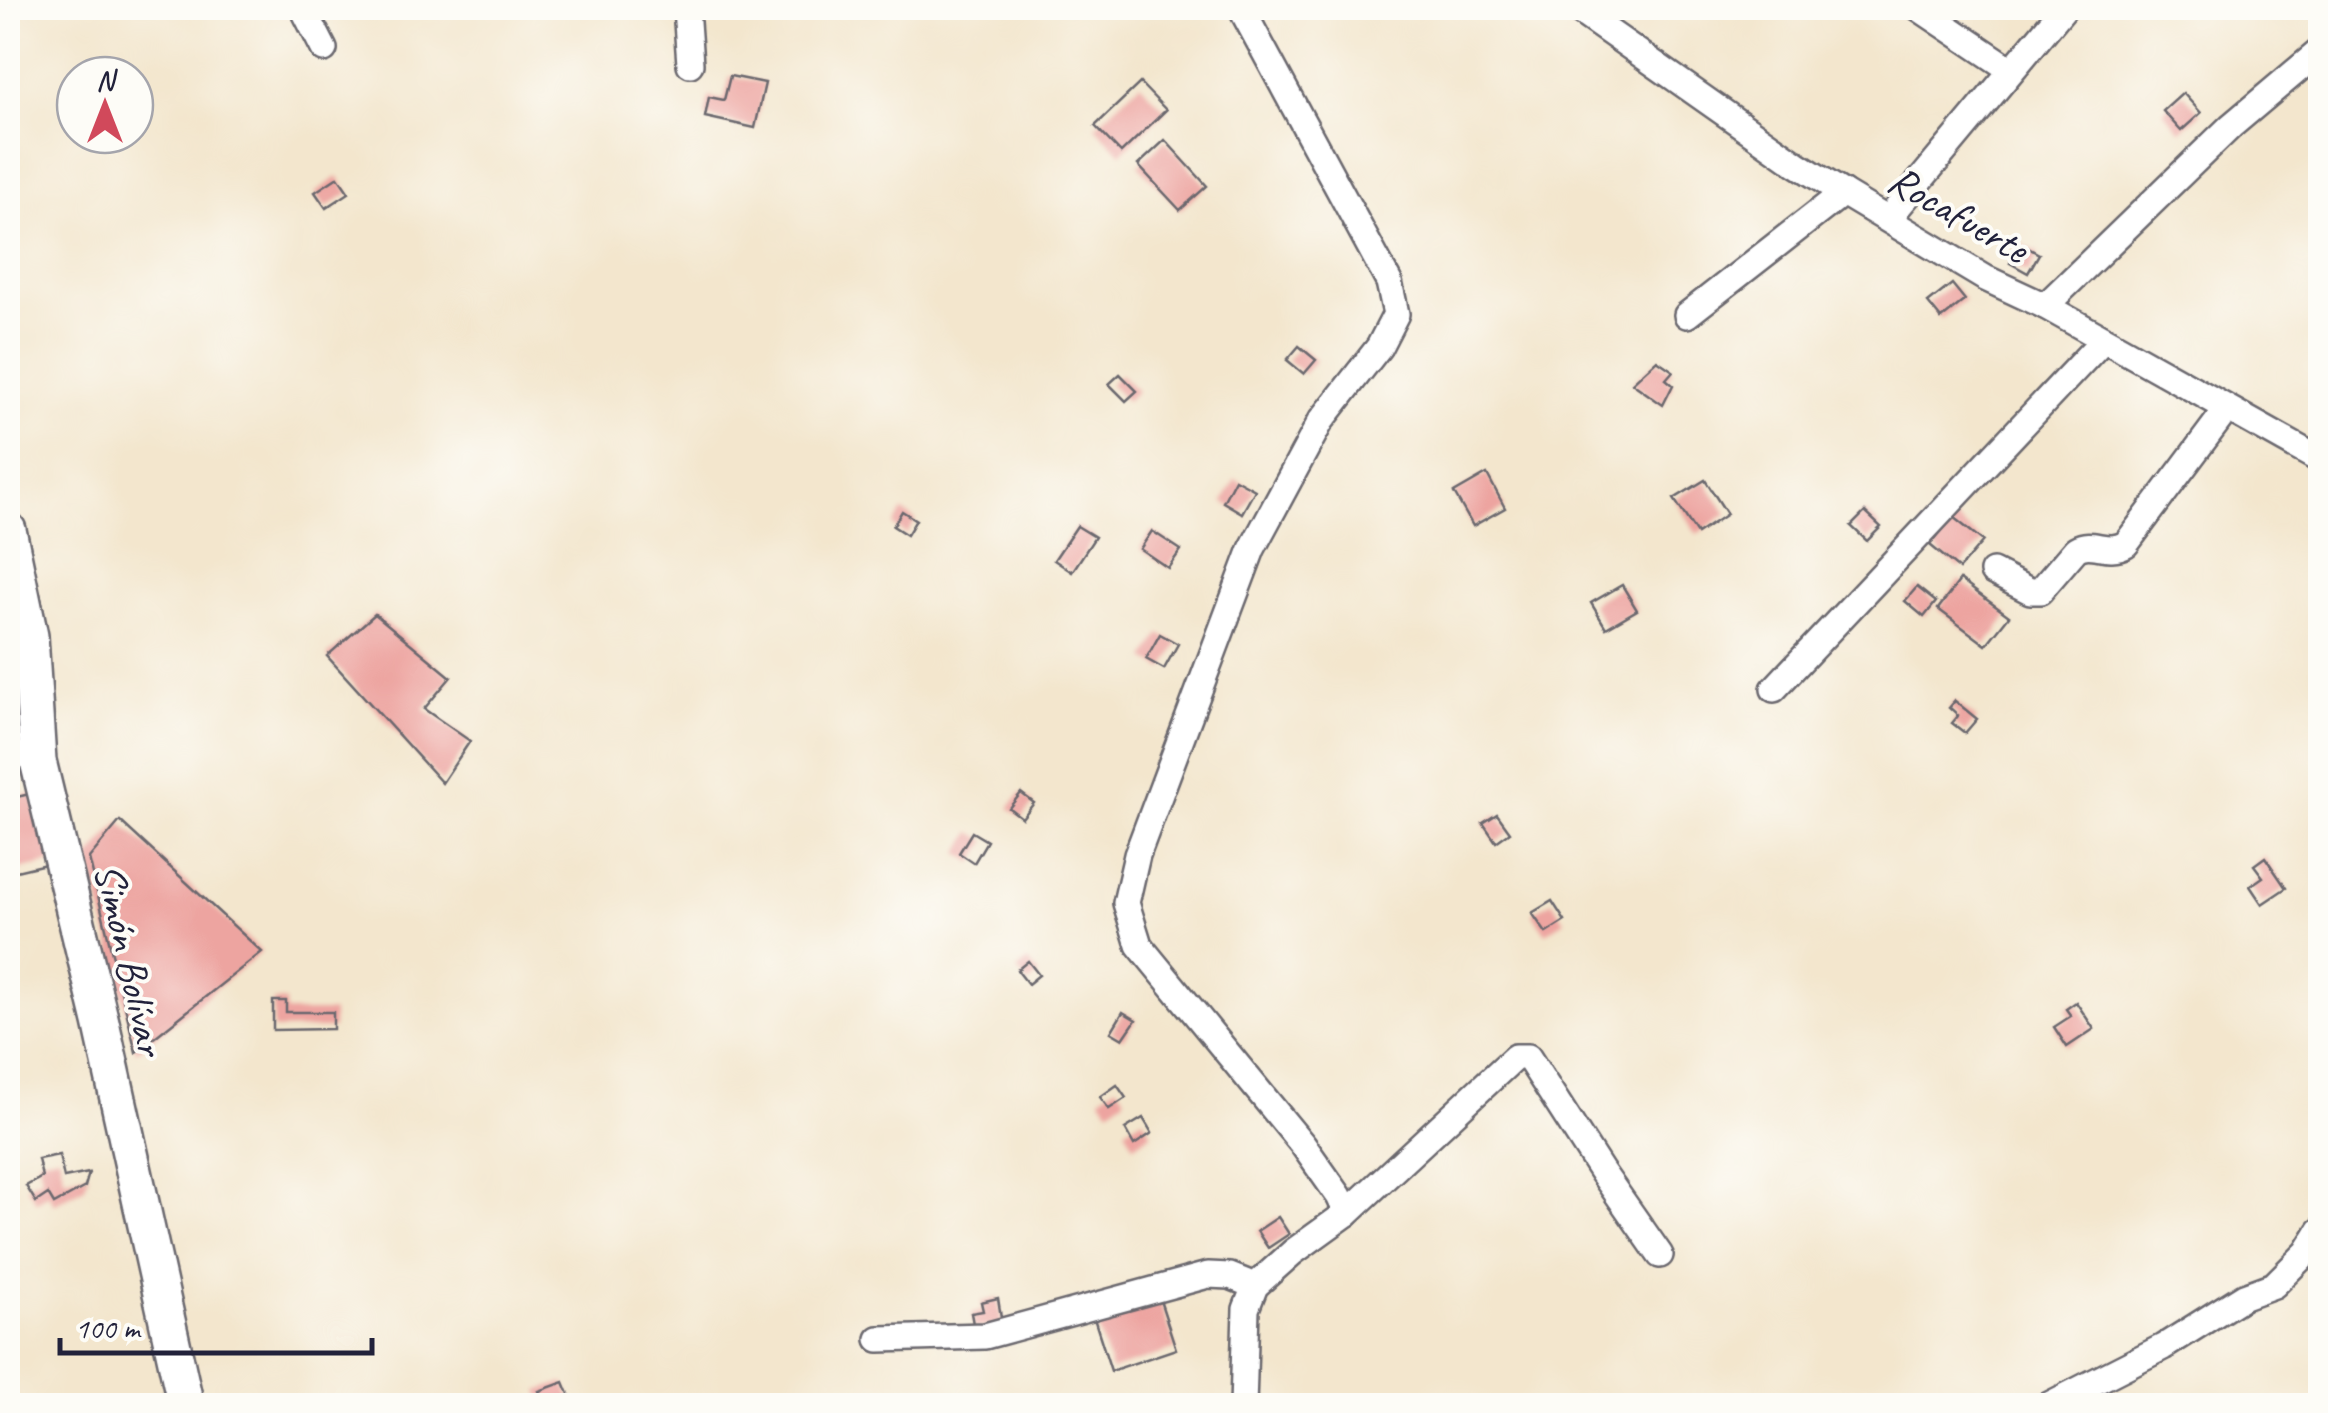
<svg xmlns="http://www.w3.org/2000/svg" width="2328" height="1413" font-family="Caveat,sans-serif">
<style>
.building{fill:#eda4a0}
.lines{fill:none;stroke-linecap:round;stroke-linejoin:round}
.street-casing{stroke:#6b676e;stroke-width:30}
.secondary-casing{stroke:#6b676e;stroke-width:40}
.street{stroke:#fff;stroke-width:25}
.secondary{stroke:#fff;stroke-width:35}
.labels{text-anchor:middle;stroke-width:8;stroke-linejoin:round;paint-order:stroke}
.street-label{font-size:42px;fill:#22223b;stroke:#fdfcf7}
</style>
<rect width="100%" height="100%" fill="#fdfcf7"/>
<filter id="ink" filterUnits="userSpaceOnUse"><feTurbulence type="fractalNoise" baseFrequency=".01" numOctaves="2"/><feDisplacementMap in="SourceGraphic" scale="20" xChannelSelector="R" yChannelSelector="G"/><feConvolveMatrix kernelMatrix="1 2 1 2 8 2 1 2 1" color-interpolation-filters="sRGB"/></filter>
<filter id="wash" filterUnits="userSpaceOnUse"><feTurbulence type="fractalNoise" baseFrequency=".0048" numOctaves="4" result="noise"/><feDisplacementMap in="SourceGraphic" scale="40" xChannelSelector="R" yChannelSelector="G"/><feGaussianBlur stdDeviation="2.25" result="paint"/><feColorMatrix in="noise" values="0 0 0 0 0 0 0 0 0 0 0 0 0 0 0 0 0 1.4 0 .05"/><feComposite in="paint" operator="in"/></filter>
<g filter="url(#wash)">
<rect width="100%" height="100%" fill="#f3e6cd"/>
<g id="blocks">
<!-- building -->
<g class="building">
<polygon points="730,76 765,83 755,128 705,117 709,97 724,100"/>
<polygon points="1140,83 1166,110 1121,153 1095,126"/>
<polygon points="2183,93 2201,113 2181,131 2163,111"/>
<polygon points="1165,140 1207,186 1180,210 1138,165"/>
<polygon points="338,177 349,193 326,208 315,192"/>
<polygon points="2021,244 2039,254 2028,273 2010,263"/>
<polygon points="1952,284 1965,300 1941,319 1928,303"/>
<polygon points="1299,346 1316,360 1304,374 1287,360"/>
<polygon points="1657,360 1673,371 1666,379 1673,385 1663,405 1632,383"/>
<polygon points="1120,374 1137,391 1126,401 1109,384"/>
<polygon points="1487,474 1505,508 1473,526 1454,493"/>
<polygon points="1235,479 1255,490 1242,513 1223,502"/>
<polygon points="1705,480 1727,514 1697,534 1674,499"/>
<polygon points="902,511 916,520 907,535 893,526"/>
<polygon points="1865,512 1881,527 1867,541 1851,526"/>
<polygon points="1953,517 1983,541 1959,569 1930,545"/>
<polygon points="1077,526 1095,537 1072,572 1054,560"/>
<polygon points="1152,531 1181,550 1168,568 1140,549"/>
<polygon points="1960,580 2009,616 1986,645 1938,609"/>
<polygon points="1622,585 1637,610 1606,628 1591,603"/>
<polygon points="1917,587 1936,602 1924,617 1905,601"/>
<polygon points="375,614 451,677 424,709 470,741 442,783 327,656"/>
<polygon points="1160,634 1178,644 1164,669 1146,659"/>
<polygon points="20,677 29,753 8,761 8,679"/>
<polygon points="1955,701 1977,719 1965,733 1952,723 1958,716 1949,708"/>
<polygon points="34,793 54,862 8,873 8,799"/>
<polygon points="1021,793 1034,803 1022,818 1009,808"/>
<polygon points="1497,814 1510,832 1496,842 1483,823"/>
<polygon points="120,821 262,952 136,1052 89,858"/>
<polygon points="972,832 987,841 974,863 959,853"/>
<polygon points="2265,857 2286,888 2262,904 2250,886 2263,877 2254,865"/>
<polygon points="1552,901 1565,921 1546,933 1532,913"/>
<polygon points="1028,961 1039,975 1028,984 1017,970"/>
<polygon points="273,1001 286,1001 286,1012 333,1012 333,1029 273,1030"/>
<polygon points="2076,1002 2094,1029 2067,1047 2054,1027 2071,1016 2066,1009"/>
<polygon points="1123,1012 1136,1020 1123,1039 1111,1032"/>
<polygon points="1117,1085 1126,1098 1109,1109 1100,1097"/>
<polygon points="1143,1118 1152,1133 1134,1145 1125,1129"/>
<polygon points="59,1155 64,1178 89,1173 85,1187 54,1204 48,1194 36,1202 26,1186 42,1177 38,1159"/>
<polygon points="1278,1217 1289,1234 1268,1248 1257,1231"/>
<polygon points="1158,1294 1176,1349 1111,1371 1093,1315"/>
<polygon points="998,1298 1002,1324 974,1329 971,1313 983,1311 981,1302"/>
<polygon points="564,1382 574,1406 545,1406 539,1391"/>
</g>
</g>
</g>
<g filter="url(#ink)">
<use href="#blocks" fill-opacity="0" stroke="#6b676e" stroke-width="2.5"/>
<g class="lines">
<!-- street casing -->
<g class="street-casing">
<g id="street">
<polyline points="303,8 324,49"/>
<polyline points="686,8 690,64"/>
<polyline points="1241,8 1389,282 1396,314 1379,347 1321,421 1252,549 1137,855 1126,903 1139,945 1303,1145 1339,1196 1347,1213 1293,1252 1255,1286 1246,1309 1243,1406"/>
<polyline points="1575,8 1797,164 1843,193 1985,278 2045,306 2320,460"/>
<polyline points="1919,8 2010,69"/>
<polyline points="1888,219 2064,8"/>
<polyline points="2045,306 2231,126 2320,51"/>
<polyline points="1687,315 1843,193"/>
<path d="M1993,572L2030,591H2040L2076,549C2093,539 2106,555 2126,544L2227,409"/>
<polyline points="1774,689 2103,340"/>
<polyline points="1347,1213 1515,1057 1528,1057 1602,1172 1660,1255"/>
<polyline points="879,1339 985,1336 1208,1275 1230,1276 1255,1286"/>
<polyline points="2047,1406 2163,1347 2244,1296 2274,1285 2307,1252 2320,1231"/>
</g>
</g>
<!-- secondary casing -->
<g class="secondary-casing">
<polyline id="secondary" points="8,530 30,636 38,761 101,1022 186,1406"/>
</g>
<!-- street -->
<use href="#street" class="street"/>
<!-- secondary -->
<use href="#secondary" class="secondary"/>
</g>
</g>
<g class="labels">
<!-- street labels -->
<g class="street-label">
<text transform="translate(1959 213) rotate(30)" y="15">Rocafuerte</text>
<text transform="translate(131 959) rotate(77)" y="15">Simón Bolívar</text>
</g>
</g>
<!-- margin -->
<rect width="2328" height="1413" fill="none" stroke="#fdfcf7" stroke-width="40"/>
<!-- north arrow -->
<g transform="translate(105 105)"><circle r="48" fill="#fdfcf7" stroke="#a5a5ac" stroke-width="2.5"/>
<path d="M0-8L18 38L0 25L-18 38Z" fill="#d1495b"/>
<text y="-15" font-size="28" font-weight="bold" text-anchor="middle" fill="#22223b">N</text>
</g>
<!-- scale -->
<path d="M60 1338v15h312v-15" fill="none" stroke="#22223b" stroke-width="5"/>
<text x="75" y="1338" font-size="30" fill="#22223b" stroke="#fdfcf7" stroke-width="8" paint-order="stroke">100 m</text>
</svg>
